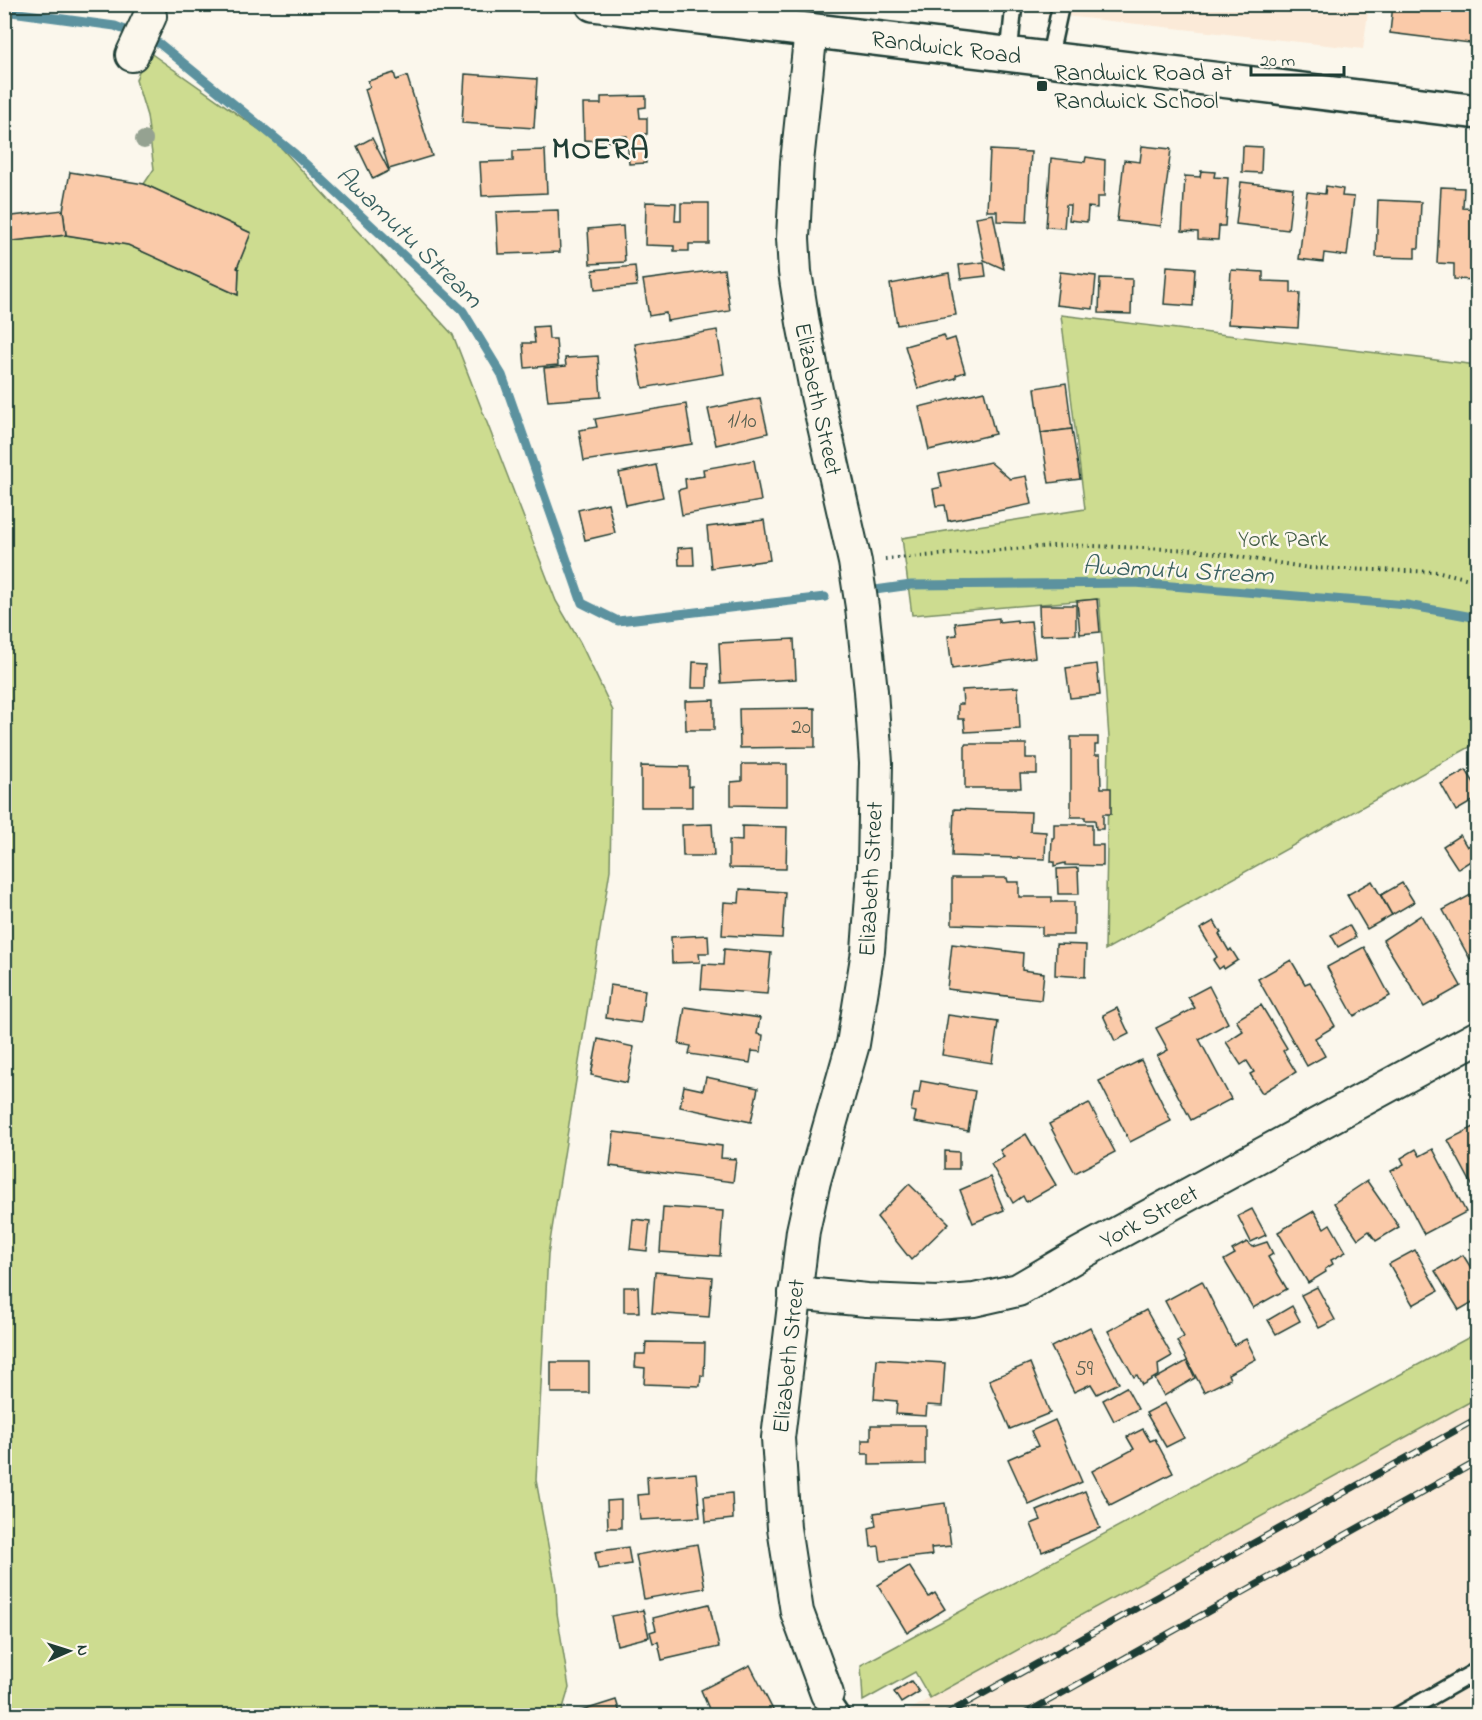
<svg xmlns="http://www.w3.org/2000/svg" width="1482" height="1720" font-family="'Indie Flower',sans-serif">
<style>
.built{fill:#fbead8}
.green{fill:#cddc90;stroke:#768c62;stroke-width:1.5}
.lines{fill:none;stroke-linecap:round;stroke-linejoin:round}
.stream{stroke:#5c929f;stroke-width:9}
.building{fill:#facaa9;stroke:#1f3d34;stroke-width:1.5}
.lane-casing{stroke:#1f3d34;stroke-width:20}
.street-casing{stroke:#1f3d34;stroke-width:36}
.secondary-casing{stroke:#1f3d34;stroke-width:38}
.path{stroke:#1f3d34;stroke-width:4;stroke-dasharray:1.5 4.5;stroke-linecap:butt}
.lane{stroke:#fbf7ec;stroke-width:15}
.street{stroke:#fbf7ec;stroke-width:32}
.secondary{stroke:#fbf7ec;stroke-width:33}
.rail-casing{stroke:#1f3d34;stroke-width:7}
.rail{stroke:#fbf7ec;stroke-width:4.5;stroke-dasharray:14;stroke-linecap:butt}
.tree{fill:#95a291}
.poi-dot{fill:#1f3d34;stroke:#fbf7ec;stroke-width:2}
.labels{text-anchor:middle;stroke-width:5;stroke-linejoin:round;paint-order:stroke}
.number-label{font-size:21px;fill:#566051}
.street-label{font-size:24px;fill:#1f3d34;stroke:#fbf7ec}
.poi-label{font-size:24px;fill:#1f3d34;stroke:#fbf7ec;text-anchor:start}
.park-label{font-size:24px;fill:#425d46;stroke:#fbf7ec}
.water-label{font-size:26px;font-style:italic;fill:#386060;stroke:#fbf7ec}
.district-label{font-size:30px;font-weight:bold;letter-spacing:1.5px;fill:#1f3d34;stroke:#fbf7ec}
</style>
<rect width="100%" height="100%" fill="#fbf7ec"/>
<filter id="ink" filterUnits="userSpaceOnUse"><feTurbulence type="fractalNoise" baseFrequency=".0167" numOctaves="2"/><feDisplacementMap in="SourceGraphic" scale="12" xChannelSelector="R" yChannelSelector="G"/><feConvolveMatrix kernelMatrix="1 2 1 2 8 2 1 2 1" color-interpolation-filters="sRGB"/></filter>
<g filter="url(#ink)">
<!-- built -->
<g class="built">
<polygon points="965,5 1369,5 1363,49"/>
<polygon points="1477,1398 1477,1715 899,1716 930,1698"/>
</g>
<!-- green -->
<g class="green">
<polygon points="146,50 274,140 453,335 556,601 580,642 613,711 610,870 548,1254 536,1480 556,1588 557,1613 569,1688 561,1715 5,1715 4,242 66,235 128,245 238,295 239,270 237,268 251,233 144,184 154,169 147,116 136,80"/>
<polygon points="1061,315 1477,365 1477,743 1105,950 1109,738 1099,599 912,615 902,538 1085,509"/>
<polygon points="1477,1333 1477,1398 930,1698 915,1672 863,1701 861,1665"/>
</g>
<g class="lines">
<!-- stream -->
<g class="stream">
<polyline points="4,11 115,26 160,44 295,154 463,311 502,375 582,603 618,621 825,597"/>
<polyline points="875,590 911,585 1135,583 1407,605 1478,618"/>
</g>
</g>
<!-- building -->
<g class="building">
<polygon points="1393,4 1445,4 1445,7 1474,11 1474,4 1478,4 1478,44 1390,33"/>
<polygon points="394,73 396,80 407,76 432,156 389,169 365,89 370,87 368,81"/>
<polygon points="465,74 537,79 534,128 462,123"/>
<polygon points="646,96 646,107 639,108 640,118 647,118 647,134 645,134 646,163 629,164 627,136 618,136 618,142 584,140 583,104 601,104 601,97"/>
<polygon points="372,138 389,171 373,179 357,146"/>
<polygon points="1142,146 1171,149 1161,226 1117,221 1124,160 1140,162"/>
<polygon points="1243,146 1262,147 1261,173 1242,172"/>
<polygon points="545,150 547,193 482,196 480,162 513,161 513,151"/>
<polygon points="990,150 1031,152 1027,222 997,221 997,211 987,211"/>
<polygon points="1086,157 1105,160 1104,197 1097,197 1097,208 1088,207 1087,222 1069,220 1070,205 1066,205 1064,228 1046,227 1051,158 1085,162"/>
<polygon points="1201,171 1215,172 1214,177 1228,178 1225,226 1219,226 1218,240 1198,239 1198,232 1182,231 1185,176 1200,177"/>
<polygon points="70,172 144,184 251,233 237,268 239,269 238,295 128,245 66,235 63,210"/>
<polygon points="1241,182 1293,188 1288,230 1236,224"/>
<polygon points="1326,186 1343,189 1342,196 1354,197 1347,256 1324,253 1323,262 1299,259 1307,192 1325,194"/>
<polygon points="1441,187 1464,188 1463,208 1478,209 1478,280 1454,279 1454,264 1437,263"/>
<polygon points="1378,200 1421,202 1419,248 1415,248 1415,258 1376,257"/>
<polygon points="646,202 676,203 675,221 681,221 681,203 709,203 709,244 689,244 689,251 674,251 674,246 645,245"/>
<polygon points="63,210 66,235 4,242 4,217"/>
<polygon points="558,210 560,252 498,254 496,212"/>
<polygon points="993,214 1004,269 984,260 976,217"/>
<polygon points="623,226 625,262 590,264 588,229"/>
<polygon points="984,262 986,276 961,279 959,265"/>
<polygon points="635,266 637,286 595,290 593,270"/>
<polygon points="1167,266 1195,268 1193,306 1164,304"/>
<polygon points="724,269 730,311 667,321 666,313 649,316 643,280"/>
<polygon points="1231,270 1263,272 1263,281 1291,282 1291,293 1300,293 1298,328 1228,324"/>
<polygon points="1060,272 1096,276 1093,309 1056,305"/>
<polygon points="949,273 956,315 897,325 890,284"/>
<polygon points="1100,278 1132,279 1131,314 1099,313"/>
<polygon points="548,326 549,339 556,339 558,365 525,368 523,343 535,343 533,327"/>
<polygon points="717,330 724,374 643,388 635,344"/>
<polygon points="944,335 946,341 955,338 965,372 956,375 956,378 918,389 905,346"/>
<polygon points="598,356 601,397 548,401 544,368 566,366 565,358"/>
<polygon points="1066,383 1072,429 1041,433 1035,388"/>
<polygon points="984,391 995,434 929,450 919,407"/>
<polygon points="760,398 768,433 716,445 708,409"/>
<polygon points="686,404 692,444 584,461 579,430 597,427 595,419"/>
<polygon points="1072,429 1080,479 1049,483 1041,433"/>
<polygon points="754,460 761,501 682,515 678,490 686,488 685,479 704,476 703,469"/>
<polygon points="990,462 1010,479 1026,476 1032,504 948,521 945,505 936,506 933,489 942,487 939,473"/>
<polygon points="656,465 663,497 626,505 619,473"/>
<polygon points="608,503 615,533 585,540 578,510"/>
<polygon points="764,520 770,560 711,568 707,527"/>
<polygon points="693,547 694,565 679,565 678,548"/>
<polygon points="1097,599 1100,632 1080,634 1077,601"/>
<polygon points="1039,605 1076,605 1076,634 1040,635"/>
<polygon points="999,618 999,622 1017,620 1017,622 1031,621 1035,657 952,669 948,636 957,635 955,623"/>
<polygon points="794,639 796,679 721,683 719,643"/>
<polygon points="693,662 708,663 707,688 692,688"/>
<polygon points="1097,664 1100,695 1070,698 1066,668"/>
<polygon points="1018,687 1020,729 965,732 964,719 958,719 958,704 963,704 962,690"/>
<polygon points="714,700 714,730 686,730 685,701"/>
<polygon points="815,708 815,747 740,748 739,709"/>
<polygon points="1071,737 1098,737 1098,745 1095,745 1095,755 1100,755 1101,788 1111,788 1111,814 1103,814 1103,829 1096,829 1095,820 1085,820 1085,817 1071,817"/>
<polygon points="965,744 1026,744 1026,758 1037,758 1037,774 1020,774 1021,788 965,788"/>
<polygon points="742,764 787,764 787,806 731,805 731,782 742,781"/>
<polygon points="641,766 689,767 689,787 692,786 692,807 641,807"/>
<polygon points="1466,770 1478,789 1478,798 1456,811 1441,784"/>
<polygon points="954,809 1031,812 1030,831 1046,832 1045,859 952,856"/>
<polygon points="712,824 714,856 683,856 682,825"/>
<polygon points="1054,824 1092,824 1092,845 1103,845 1103,866 1065,865 1065,863 1054,866 1054,862 1051,862 1052,838 1054,838"/>
<polygon points="742,826 787,827 786,869 729,868 729,840 742,841"/>
<polygon points="1460,835 1467,847 1478,840 1478,861 1475,858 1458,869 1443,846"/>
<polygon points="1078,868 1079,894 1058,894 1057,869"/>
<polygon points="952,878 1007,878 1008,882 1019,882 1019,897 1052,897 1052,902 1074,902 1074,935 1042,935 1042,927 952,924"/>
<polygon points="1372,881 1392,915 1367,929 1347,895"/>
<polygon points="1402,883 1414,902 1392,915 1381,895"/>
<polygon points="740,889 785,892 782,938 722,935 724,902 739,903"/>
<polygon points="1478,891 1478,955 1470,959 1443,910"/>
<polygon points="1421,915 1461,986 1424,1007 1383,940"/>
<polygon points="1214,921 1221,933 1219,934 1229,951 1231,949 1238,960 1224,969 1223,966 1219,969 1213,960 1217,957 1200,929"/>
<polygon points="1349,925 1356,937 1338,947 1331,935"/>
<polygon points="708,935 709,953 699,953 700,962 672,963 671,937"/>
<polygon points="952,944 1023,953 1022,970 1044,973 1041,1000 947,989"/>
<polygon points="1056,944 1086,945 1085,977 1055,975"/>
<polygon points="1364,947 1390,996 1354,1016 1327,967"/>
<polygon points="724,949 771,953 767,994 701,989 703,964 723,965"/>
<polygon points="1291,960 1305,984 1310,982 1335,1026 1315,1038 1325,1056 1307,1066 1258,979"/>
<polygon points="610,985 645,990 641,1023 606,1018"/>
<polygon points="1209,986 1228,1023 1199,1039 1231,1099 1191,1120 1157,1056 1168,1050 1156,1028 1195,1008 1188,997"/>
<polygon points="1261,1005 1287,1048 1283,1051 1296,1072 1262,1093 1250,1074 1254,1072 1247,1061 1241,1065 1226,1042 1243,1031 1236,1020"/>
<polygon points="685,1007 760,1018 757,1034 763,1035 761,1052 752,1051 750,1063 689,1054 691,1046 679,1044"/>
<polygon points="1117,1008 1129,1034 1115,1041 1103,1015"/>
<polygon points="948,1015 998,1022 992,1063 942,1055"/>
<polygon points="598,1039 634,1047 627,1083 591,1075"/>
<polygon points="1141,1060 1171,1121 1130,1142 1099,1081"/>
<polygon points="706,1077 758,1088 751,1122 680,1107 684,1086 703,1090"/>
<polygon points="921,1081 975,1091 968,1131 914,1122 916,1112 911,1111 914,1093 919,1093"/>
<polygon points="1089,1103 1115,1152 1075,1173 1049,1124"/>
<polygon points="1478,1125 1478,1196 1448,1140"/>
<polygon points="614,1132 722,1146 721,1158 736,1159 733,1182 610,1166"/>
<polygon points="1026,1134 1056,1185 1026,1202 1023,1196 1013,1203 991,1164 1004,1157 1000,1150"/>
<polygon points="1416,1149 1420,1156 1433,1149 1466,1212 1424,1234 1391,1171 1404,1164 1401,1158"/>
<polygon points="945,1151 959,1152 959,1169 945,1169"/>
<polygon points="990,1177 1004,1210 973,1223 960,1190"/>
<polygon points="1367,1181 1399,1227 1376,1241 1369,1231 1358,1239 1334,1203"/>
<polygon points="909,1184 949,1223 911,1260 877,1217"/>
<polygon points="663,1207 723,1211 720,1256 660,1252"/>
<polygon points="1252,1209 1266,1235 1251,1242 1238,1216"/>
<polygon points="1314,1211 1324,1228 1330,1224 1346,1252 1331,1260 1333,1264 1325,1269 1326,1272 1308,1283 1278,1232"/>
<polygon points="633,1219 650,1221 647,1251 630,1249"/>
<polygon points="1247,1242 1252,1247 1267,1242 1273,1254 1268,1257 1287,1289 1253,1308 1224,1260 1235,1254 1232,1250"/>
<polygon points="1415,1250 1438,1291 1413,1305 1389,1264"/>
<polygon points="1463,1255 1478,1279 1478,1299 1459,1310 1435,1271"/>
<polygon points="655,1272 712,1277 709,1317 652,1313"/>
<polygon points="1202,1281 1234,1345 1246,1339 1256,1359 1228,1374 1230,1379 1204,1392 1177,1341 1184,1337 1165,1301"/>
<polygon points="624,1287 638,1287 639,1312 624,1312"/>
<polygon points="1317,1287 1335,1320 1319,1328 1301,1295"/>
<polygon points="1292,1306 1300,1321 1276,1334 1268,1320"/>
<polygon points="1146,1310 1172,1356 1158,1364 1159,1375 1142,1385 1137,1375 1134,1377 1108,1331"/>
<polygon points="1090,1327 1119,1383 1097,1394 1091,1384 1074,1392 1051,1347"/>
<polygon points="646,1342 705,1343 704,1376 701,1375 700,1386 644,1384 645,1368 635,1367 636,1354 645,1354"/>
<polygon points="877,1359 945,1363 942,1406 927,1405 926,1416 896,1414 897,1401 874,1399"/>
<polygon points="1187,1361 1195,1378 1164,1396 1155,1379"/>
<rect x="551" y="1362" width="38" height="31"/>
<polygon points="1030,1363 1050,1413 1010,1429 989,1380"/>
<polygon points="1126,1387 1138,1409 1114,1421 1103,1400"/>
<polygon points="1165,1403 1184,1438 1166,1447 1146,1413"/>
<polygon points="1055,1420 1082,1482 1029,1505 1008,1459 1038,1446 1031,1431"/>
<polygon points="871,1425 925,1425 925,1464 869,1465 869,1454 862,1454 862,1440 871,1440"/>
<polygon points="1143,1429 1150,1441 1155,1439 1173,1473 1110,1505 1092,1471 1134,1449 1127,1437"/>
<polygon points="696,1473 700,1517 640,1520 638,1495 648,1494 647,1477"/>
<polygon points="1085,1491 1100,1528 1042,1552 1031,1524 1041,1520 1037,1511"/>
<polygon points="732,1493 733,1519 706,1522 704,1496"/>
<polygon points="621,1500 621,1528 608,1528 607,1501"/>
<polygon points="945,1503 951,1546 931,1548 932,1555 881,1561 879,1546 871,1547 869,1528 876,1526 874,1513"/>
<polygon points="697,1544 705,1588 644,1599 636,1555"/>
<polygon points="628,1547 631,1564 598,1569 595,1552"/>
<polygon points="909,1566 929,1597 935,1593 945,1609 907,1633 878,1585"/>
<polygon points="709,1604 719,1647 662,1660 658,1642 653,1643 650,1632 656,1630 653,1618"/>
<polygon points="643,1610 649,1637 617,1645 611,1616"/>
<polygon points="750,1665 773,1710 761,1716 712,1716 701,1690"/>
<polygon points="911,1681 919,1692 901,1703 894,1692"/>
<polygon points="616,1700 621,1716 576,1716 575,1713"/>
</g>
<g class="lines">
<!-- lane casing -->
<g class="lane-casing">
<g id="lane">
<polyline points="1009,54 1014,4"/>
<polyline points="1049,59 1061,4"/>
<polyline points="827,1694 842,1716"/>
<polyline points="1397,1716 1478,1670"/>
</g>
</g>
<!-- street casing -->
<g class="street-casing">
<g id="street">
<path id="s1" d="M811,30L797,162L793,238L795,272L803,323L817,395L855,562L862,607L871,691L876,763L874,868L868,951L853,1044L814,1181L803,1231L778,1438L784,1528L797,1612L827,1694"/>
<polyline points="132,55 150,16"/>
<path id="s2" d="M795,1293L867,1300L937,1303L974,1300L1018,1290L1081,1253L1478,1037"/>
</g>
</g>
<!-- secondary casing -->
<g class="secondary-casing">
<g id="secondary">
<path id="s3" d="M593,4L1229,81L1478,112"/>
</g>
</g>
<!-- path -->
<polyline class="path" points="885,559 1066,545 1196,550 1310,568 1440,572 1478,581"/>
<!-- lane -->
<use href="#lane" class="lane"/>
<!-- street -->
<use href="#street" class="street"/>
<!-- secondary -->
<use href="#secondary" class="secondary"/>
<!-- rail casing -->
<g class="rail-casing">
<g id="rail">
<polyline points="943,1716 1478,1418"/>
<polyline points="1021,1716 1478,1461"/>
</g>
</g>
<!-- rail -->
<use href="#rail" class="rail"/>
</g>
<!-- trees -->
<circle class="tree" cx="144" cy="140" r="9"/>
</g>
<!-- markers -->
<rect class="poi-dot" x="1036" y="80" width="12" height="12" rx="3"/>
<g class="labels">
<!-- number labels -->
<g class="number-label">
<text x="742" y="427">1/10</text>
<text x="801" y="733">20</text>
<text x="1084" y="1375">59</text>
</g>
<!-- street labels -->
<g class="street-label">
<text dy="8" stroke="none"><textPath href="#s3" startOffset="356">Randwick Road</textPath></text>
<text dy="8" stroke="none"><textPath href="#s1" startOffset="372">Elizabeth Street</textPath></text>
<text transform="translate(870 879) rotate(-87)" y="8">Elizabeth Street</text>
<text dy="8" stroke="none"><textPath href="#s2" startOffset="375">York Street</textPath></text>
<text transform="translate(788 1356) rotate(-84)" y="8">Elizabeth Street</text>
</g>
<!-- poi labels -->
<g class="poi-label">
<text x="1054" y="80">Randwick Road at<tspan x="1054" dy="28">Randwick School</tspan></text>
</g>
<!-- park labels -->
<g class="park-label">
<text x="1283" y="546">York Park</text>
</g>
<!-- water labels -->
<g class="water-label">
<text transform="translate(410 236) rotate(44)" y="9">Awamutu Stream</text>
<text transform="translate(1178 569) rotate(3)" y="9">Awamutu Stream</text>
</g>
<!-- district labels -->
<g class="district-label">
<text x="601" y="158">MOERA</text>
</g>
</g>
<!-- margin -->
<rect width="1482" height="1720" fill="none" stroke="#fbf7ec" stroke-width="24"/>
<rect x="12" y="12" width="1458" height="1696" fill="none" stroke="#1f3d34" stroke-width="2" filter="url(#ink)"/>
<!-- north arrow -->
<g transform="translate(69 1651) rotate(87)" stroke="#fbf7ec" stroke-width="4.5" paint-order="stroke">
<path d="M0-4.5L10 22L0 15L-10 22Z" fill="#1f3d34"/>
<text y="-9" font-size="16" font-weight="bold" text-anchor="middle" fill="#1f3d34">N</text>
</g>
<!-- scale -->
<path d="M1251 66v9h93v-9" fill="none" stroke="#1f3d34" stroke-width="3"/>
<text x="1260" y="66" font-size="18" fill="#1f3d34" stroke="#fbf7ec" stroke-width="4.5" paint-order="stroke">20 m</text>
</svg>
